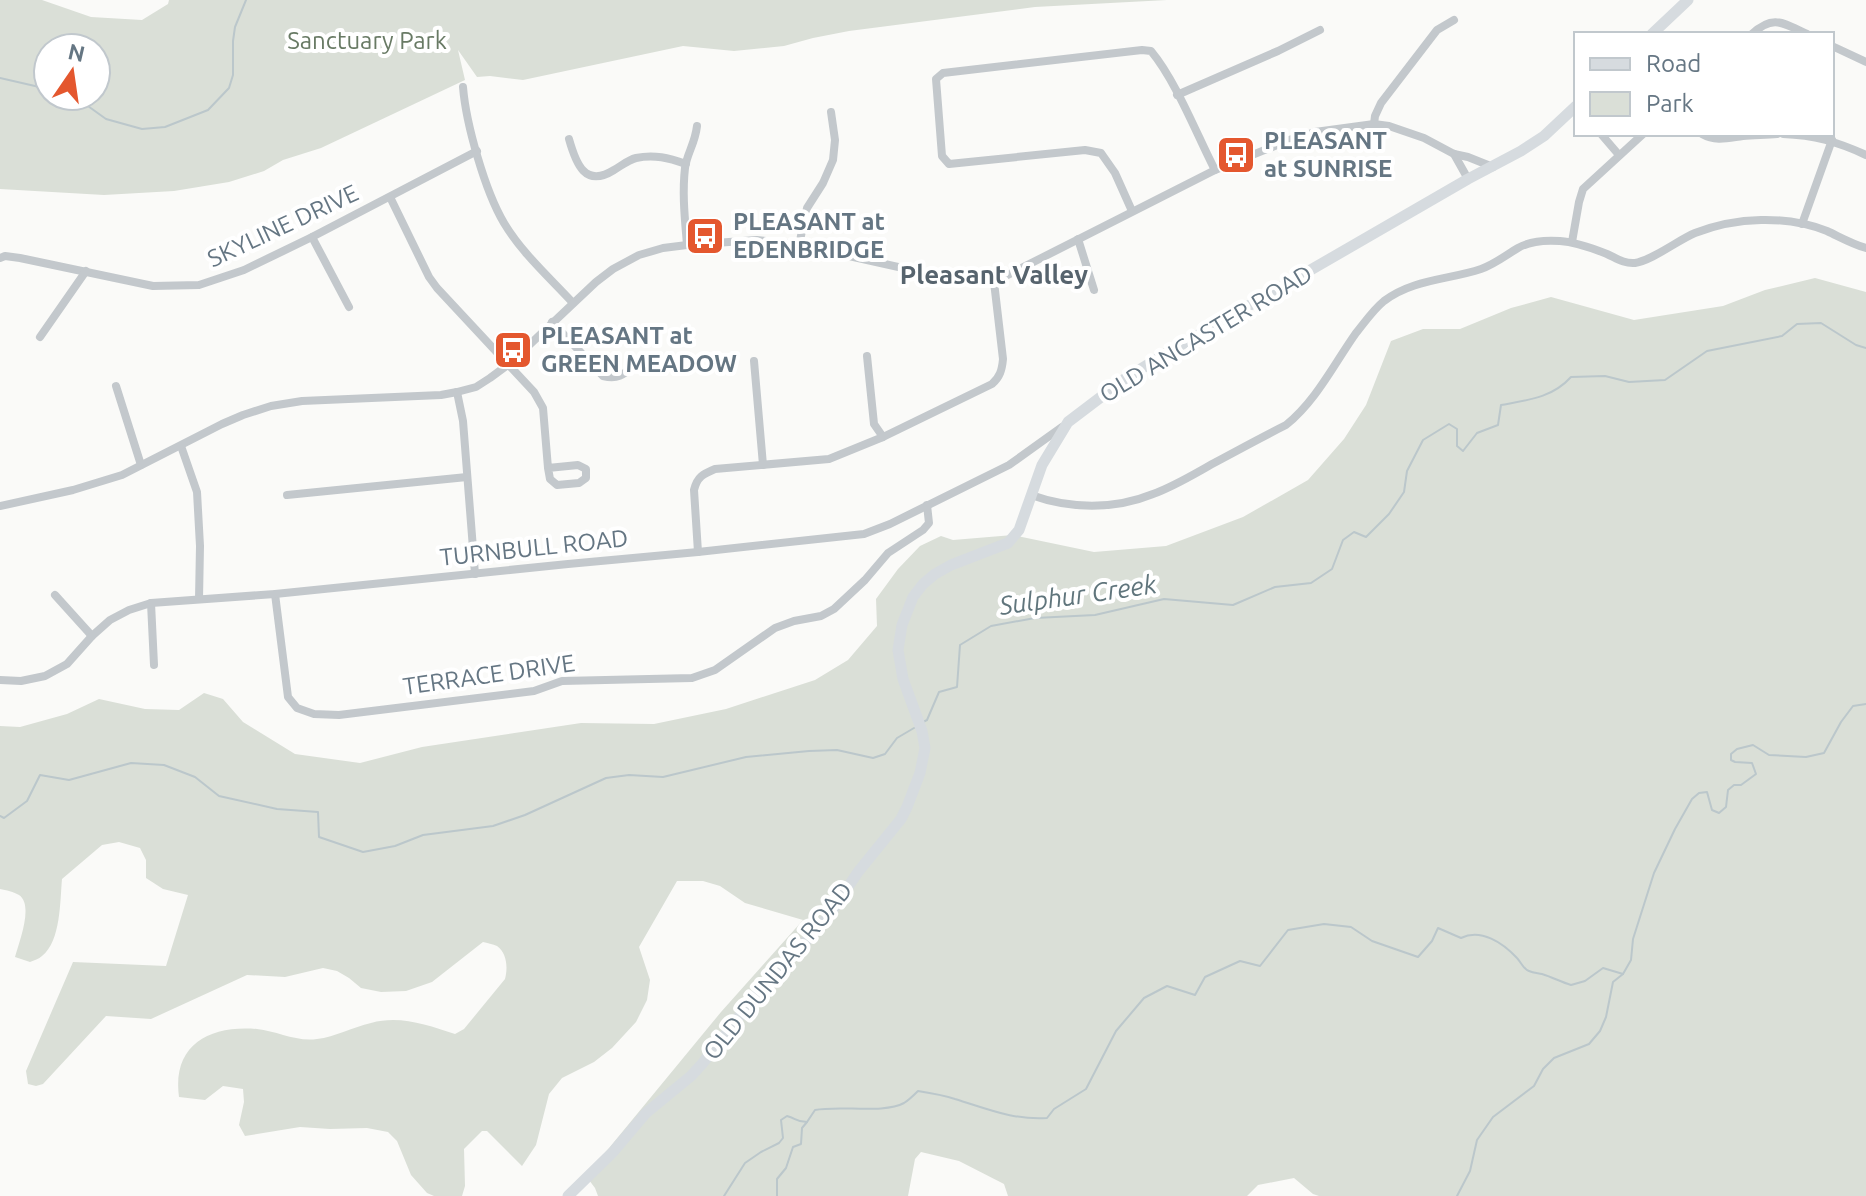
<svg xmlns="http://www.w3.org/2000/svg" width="1866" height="1196" font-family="Ubuntu,sans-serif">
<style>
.green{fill:#dadfd7;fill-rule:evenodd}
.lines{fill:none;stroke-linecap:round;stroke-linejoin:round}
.stream{stroke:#bbc7cb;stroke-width:2}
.street{stroke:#c3c8cc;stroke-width:8}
.secondary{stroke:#d6dbdf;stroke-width:11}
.labels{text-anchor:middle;stroke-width:8;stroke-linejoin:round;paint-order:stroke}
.park-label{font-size:24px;fill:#687a64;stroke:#fff}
.poi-label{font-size:24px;font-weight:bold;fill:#657683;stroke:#fff;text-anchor:start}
.street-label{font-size:24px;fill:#657683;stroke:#fff}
.neighbourhood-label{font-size:26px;font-weight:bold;fill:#57646e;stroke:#fff}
.water-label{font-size:26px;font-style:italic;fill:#60757c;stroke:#fff}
</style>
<rect width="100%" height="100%" fill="#fafaf8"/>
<!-- green -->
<g class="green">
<path d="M0,0H42L91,17L142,20L168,4L169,0H1167L1035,7L849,31L813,38L784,46L734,51L683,46L523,80L490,76L477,77L458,50L465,80L321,148L283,160L264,171L229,182L174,191L104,195L0,189ZM48,48H96V96H48Z"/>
<path d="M1815,278L1866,292V1196H1319L1313,1194L1294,1178L1258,1185L1247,1196H1008L1004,1184L959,1161L921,1152L915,1159L908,1196H598L595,1188L586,1176L721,1012L803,920L745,903L720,886L703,881H677L639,947L650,980L647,1000L636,1022L612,1048L594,1062L562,1078L549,1094L536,1145L522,1166L487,1131H482L464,1149L465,1186L462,1196H434L427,1193L411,1175L397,1141L388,1132L367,1128L330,1129L300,1127L245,1136L239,1125L244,1102L243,1089L223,1086L205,1100L179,1097C172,1045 209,1025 257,1029C277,1031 296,1042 317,1039C335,1037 353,1027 371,1023C400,1015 427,1025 455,1034L464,1029L505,979C508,968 507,953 497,946C493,944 487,943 483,942L432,982L406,991L381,992L361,988L349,978L337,971L323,968L285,977L247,975L151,1019L106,1016L43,1084L36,1086L28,1084L26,1071L73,962L166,966L188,895L163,889L146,878V860L140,848L119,842L102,845L62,879C60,901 61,941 42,956C39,959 34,960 30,962L15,957C19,942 34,905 19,895C14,892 6,890 0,889V726L20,727L67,714L99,699L145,709L179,710L204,693L223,699L243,722L295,754L360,763L422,747L581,723L654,724L726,709L815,680L848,660L877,626L876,599L898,569L920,546L941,536L953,540L1013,535L1094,552L1166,546L1243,517L1308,480L1344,439L1366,405L1391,341L1423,329H1460L1511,308L1551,297L1634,320L1723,306L1765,290Z"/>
</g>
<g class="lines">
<!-- stream -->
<g class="stream">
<polyline points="0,78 48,89"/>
<polyline points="74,96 106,119 142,129 165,127 208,110 229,88 233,75 233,41 235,27 246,0"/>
<path d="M923,722L927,720L939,692L957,687L960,645L991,626L1035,618L1095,615L1164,599L1233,605L1275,587L1311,583L1332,569L1343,540L1354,532L1366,537L1389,514L1404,492L1407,471L1423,440L1449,424L1457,429V446L1463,451L1477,433L1498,425L1501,405C1528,400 1552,398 1571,377L1605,376L1629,382L1665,380L1707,351L1782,336L1797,324L1821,323L1856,345L1866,348"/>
<polyline points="0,816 4,818 27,801 40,775 69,780 131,763 164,765 195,777 219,796 277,809 318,812 319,837 363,852 395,846 423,835 493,826 525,815 606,778 629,775 663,777 746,757 809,751 837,750 873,758 885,754 897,738 914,728"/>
<path d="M724,1196L745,1163L761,1152L779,1143L783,1138L781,1120L787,1116C796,1118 796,1122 807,1122L815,1110C839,1105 884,1114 904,1103C909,1100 914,1095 918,1091C931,1093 943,1095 955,1099C988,1109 1012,1120 1047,1118L1054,1109L1086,1089L1116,1031L1144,998L1167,986L1195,995L1205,977L1240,961L1260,966L1288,930L1324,924L1351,927L1372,941L1418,957L1432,941L1438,928L1461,938C1481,928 1503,943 1517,958C1521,962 1523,969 1529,971C1533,973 1537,973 1542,974C1552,977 1561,982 1571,985L1585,981L1603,968L1623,974"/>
<polyline points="777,1196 777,1179 786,1168 793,1147 801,1144 802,1128 807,1122"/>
<polyline points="1457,1196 1470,1171 1477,1140 1493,1117 1534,1086 1543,1069 1554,1058 1589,1044 1600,1031 1606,1017 1613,982 1623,974 1631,960 1633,939 1654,873 1675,829 1692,799 1699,793 1707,792 1712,810 1719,813 1726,807 1728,790 1734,785 1741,785 1756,774 1752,763 1735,762 1731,760 1731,754 1737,749 1753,745 1769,755 1806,757 1824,753 1841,722 1853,706 1866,704"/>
</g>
<!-- street -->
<g class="street">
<path d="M1752,34C1773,14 1783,23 1807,34"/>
<polyline points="1832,46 1866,62"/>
<path d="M463,87C466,124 485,191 504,223C522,253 549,277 573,303"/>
<polyline points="1177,95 1278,51 1320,30"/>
<polyline points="1374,124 1375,116 1381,103 1437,30 1454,20"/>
<polyline points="1601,134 1619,155"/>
<path d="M1702,134C1716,142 1728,138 1743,136C1754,135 1766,135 1777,134"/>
<path d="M1783,134C1814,135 1838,142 1866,155"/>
<path d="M569,139C576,164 585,188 614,170C621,166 628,160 636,158C654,154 669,158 686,164"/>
<polyline points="1454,154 1468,179"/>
<polyline points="390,197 429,277 437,288 534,392 543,408 548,468 578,465 586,469 586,478 579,483 557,485 550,479 548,468"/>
<path d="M1132,211L1115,173L1101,153L1085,150L949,164L942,156L936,79L943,73L1142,50L1151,51C1176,81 1197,135 1215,170"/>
<polyline points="1802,224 1832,140"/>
<polyline points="312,237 349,307"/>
<polyline points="1078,239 1094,290"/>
<polyline points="1572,242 1579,202 1583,189 1643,134"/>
<path d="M687,245C685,220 682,194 685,168C687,153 695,144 697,126"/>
<polyline points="799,245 807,208 823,183 833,160 835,140 831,112"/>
<polyline points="0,258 5,256 20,258 153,286 199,285 244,270 312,237 477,151"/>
<path d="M552,322L603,376C619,380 624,374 636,364"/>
<polyline points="40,337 86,271"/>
<polyline points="867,356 874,424 883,437"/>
<polyline points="754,361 763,465"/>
<polyline points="116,386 141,465"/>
<polyline points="457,392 463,421 475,574"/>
<polyline points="181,446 197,492 200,546 199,599"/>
<polyline points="287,495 467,477"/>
<path d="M1031,495C1070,509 1114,510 1153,494C1175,486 1194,474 1214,463C1238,450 1262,437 1286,425C1316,401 1334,364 1356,333C1365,322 1373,310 1384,301C1413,279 1448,280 1481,269C1495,264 1506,255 1518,248C1530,241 1546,240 1560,241C1576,242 1592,248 1607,254C1616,258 1624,264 1635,263C1653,260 1678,240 1695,233C1736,217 1786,215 1827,231C1840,237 1852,244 1866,248"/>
<polyline points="0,506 73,490 122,475 222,424 243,415 271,406 302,401 441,395 457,392 476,387 490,378 509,364 596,282 613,269 639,255 663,248 687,245 757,240 799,245 966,282 994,282 1215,170 1292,139 1315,132 1374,124 1389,126 1424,138 1454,154 1468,157 1493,167"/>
<path d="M698,552L694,490C697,477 703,474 715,469L829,459L883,437L992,384C1000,377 1002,370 1003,359L994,282"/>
<polyline points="275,594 288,697 297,708 314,714 339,715 534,691 562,681 692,678 715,670 775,628 794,621 821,616 834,609 865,580 888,553 923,530 929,523 927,505"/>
<polyline points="55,595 92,636"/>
<polyline points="151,603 154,665"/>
<polyline points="0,680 21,681 45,676 67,664 92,636 110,620 129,610 151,603 275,594 568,564 698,552 864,534 890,524 1009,465 1062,427"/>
</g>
<!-- secondary -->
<g class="secondary">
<polyline points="1652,34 1688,0"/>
<polyline points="568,1196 613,1152 646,1113 691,1076 702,1064 774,972 810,937 830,914 858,872 901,819 907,807 920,773 925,748 922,731 903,679 898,650 902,625 913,597 923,584 935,574 951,565 1008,543 1019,530 1042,465 1068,422 1126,378 1167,353 1468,179 1521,151 1544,136 1576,106"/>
</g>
</g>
<!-- icons -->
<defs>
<g id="bus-square" transform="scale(2)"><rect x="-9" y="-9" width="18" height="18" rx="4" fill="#e4572e" stroke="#fff"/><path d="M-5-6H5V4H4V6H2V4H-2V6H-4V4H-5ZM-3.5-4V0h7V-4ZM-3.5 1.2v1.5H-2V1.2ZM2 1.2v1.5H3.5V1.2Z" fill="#fff"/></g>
</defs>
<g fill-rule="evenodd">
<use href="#bus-square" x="1236" y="155"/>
<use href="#bus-square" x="705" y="236"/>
<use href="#bus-square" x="513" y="350"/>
</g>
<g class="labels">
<!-- park labels -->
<g class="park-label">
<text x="367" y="49">Sanctuary Park</text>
</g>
<!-- poi labels -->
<g class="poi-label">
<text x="1264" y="149">PLEASANT<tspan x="1264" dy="28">at SUNRISE</tspan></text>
<text x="733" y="230">PLEASANT at<tspan x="733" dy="28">EDENBRIDGE</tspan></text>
<text x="541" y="344">PLEASANT at<tspan x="541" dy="28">GREEN MEADOW</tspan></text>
</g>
<!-- street labels -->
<g class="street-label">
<text transform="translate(283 226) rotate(-25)" y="8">SKYLINE DRIVE</text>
<text transform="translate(1206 334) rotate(-31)" y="8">OLD ANCASTER ROAD</text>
<text transform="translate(534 548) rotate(-6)" y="8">TURNBULL ROAD</text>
<text transform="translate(489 675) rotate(-8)" y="8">TERRACE DRIVE</text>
<text transform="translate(778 971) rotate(-51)" y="8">OLD DUNDAS ROAD</text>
</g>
<!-- neighbourhood labels -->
<g class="neighbourhood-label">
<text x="994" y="284">Pleasant Valley</text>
</g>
<!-- water labels -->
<g class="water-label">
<text transform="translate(1078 595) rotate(-8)" y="9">Sulphur Creek</text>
</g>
</g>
<!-- legend -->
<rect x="1574" y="32" width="260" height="104" fill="#ffffff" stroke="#c1c8cd" stroke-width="2"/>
<rect x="1590" y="58" width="40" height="12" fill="#d6dbdf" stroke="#c1c8cd" stroke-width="2"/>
<text x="1646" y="72" font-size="24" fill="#657683">Road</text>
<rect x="1590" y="92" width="40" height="24" fill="#dadfd7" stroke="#c1c8cd" stroke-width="2"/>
<text x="1646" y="112" font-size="24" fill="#657683">Park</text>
<!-- north arrow -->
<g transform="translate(72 72) rotate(13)"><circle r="38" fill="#ffffff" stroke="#c1c8cd" stroke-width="2"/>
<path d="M0-6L14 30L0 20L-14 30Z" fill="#e4572e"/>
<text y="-12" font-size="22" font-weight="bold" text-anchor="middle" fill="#657683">N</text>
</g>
</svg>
